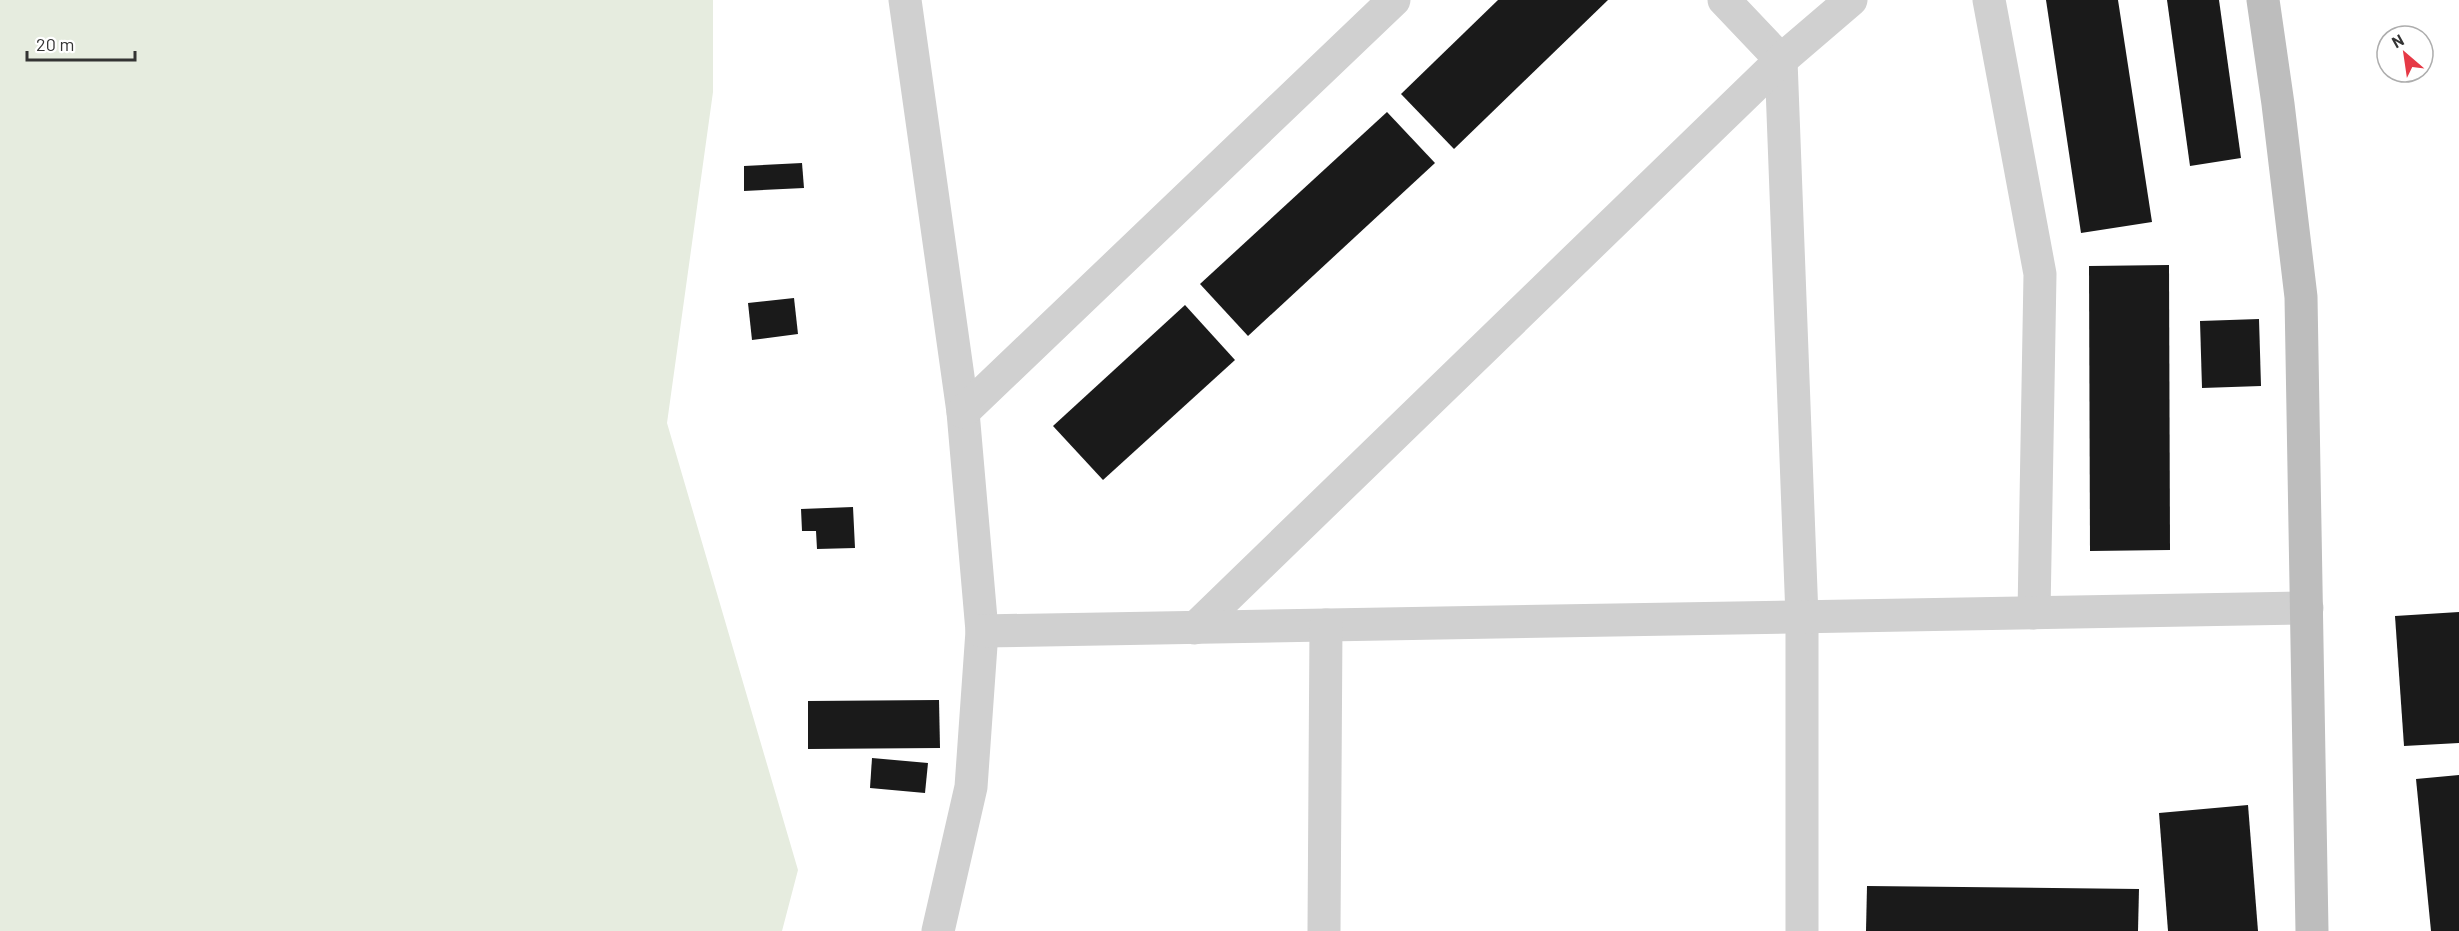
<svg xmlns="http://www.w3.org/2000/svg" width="2459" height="931" font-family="Barlow,sans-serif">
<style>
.green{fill:#e6ecdf}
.building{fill:#1a1a1a}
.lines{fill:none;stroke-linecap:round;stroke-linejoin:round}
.street{stroke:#d0d0d0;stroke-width:33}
.secondary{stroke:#bdbdbd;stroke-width:33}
</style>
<rect width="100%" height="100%" fill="#fff"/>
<!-- green -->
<polygon class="green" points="0,0 713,0 713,92 667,423 798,870 782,931 0,931"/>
<!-- building -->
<g class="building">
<polygon points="1498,0 1608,0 1454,149 1401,94"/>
<polygon points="2046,0 2118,0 2152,222 2081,233"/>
<polygon points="2167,0 2219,0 2241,158 2190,166"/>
<polygon points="1387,112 1435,163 1248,336 1200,284"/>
<polygon points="802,163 804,188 744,191 744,166"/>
<polygon points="2169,265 2170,550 2090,551 2089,266"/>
<polygon points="794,298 798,334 752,340 748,303"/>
<polygon points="1185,305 1235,360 1103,480 1053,426"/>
<polygon points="2259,319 2261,386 2202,388 2200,321"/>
<polygon points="853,507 855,548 817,549 816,531 802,531 801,509"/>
<polygon points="2459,612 2459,743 2404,746 2395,616"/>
<polygon points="939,700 940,748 808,749 808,701"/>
<polygon points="872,758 928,763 925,793 870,788"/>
<polygon points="2459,775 2459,931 2431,931 2416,779"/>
<polygon points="2248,805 2258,931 2168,931 2159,813"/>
<polygon points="1867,886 2139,889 2138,931 1866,931"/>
</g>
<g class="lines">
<!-- street -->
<g class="street">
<polyline points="905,0 963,412 982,631 971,787 938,931"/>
<polyline points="1724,0 1781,60 1802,617 1802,931"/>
<polyline points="1989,0 2040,274 2034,613"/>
<polyline points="963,412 1394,0"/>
<polyline points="1195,628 1781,60 1851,0"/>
<polyline points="982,631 2307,608"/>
<polyline points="1324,931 1326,625"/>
</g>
<!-- secondary -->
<polyline class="secondary" points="2263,0 2278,104 2301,297 2312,931"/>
</g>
<!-- north arrow -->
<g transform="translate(2405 54) rotate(331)"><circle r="28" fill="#ffffff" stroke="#adadad" stroke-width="1.5"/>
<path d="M0-4.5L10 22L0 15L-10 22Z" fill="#e63946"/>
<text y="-9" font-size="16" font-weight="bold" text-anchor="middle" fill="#333333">N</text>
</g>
<!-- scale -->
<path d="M27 51v9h108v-9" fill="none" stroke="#333333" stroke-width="3"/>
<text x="36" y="51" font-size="18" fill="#333333" stroke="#ffffff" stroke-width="4.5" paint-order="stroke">20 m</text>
</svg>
